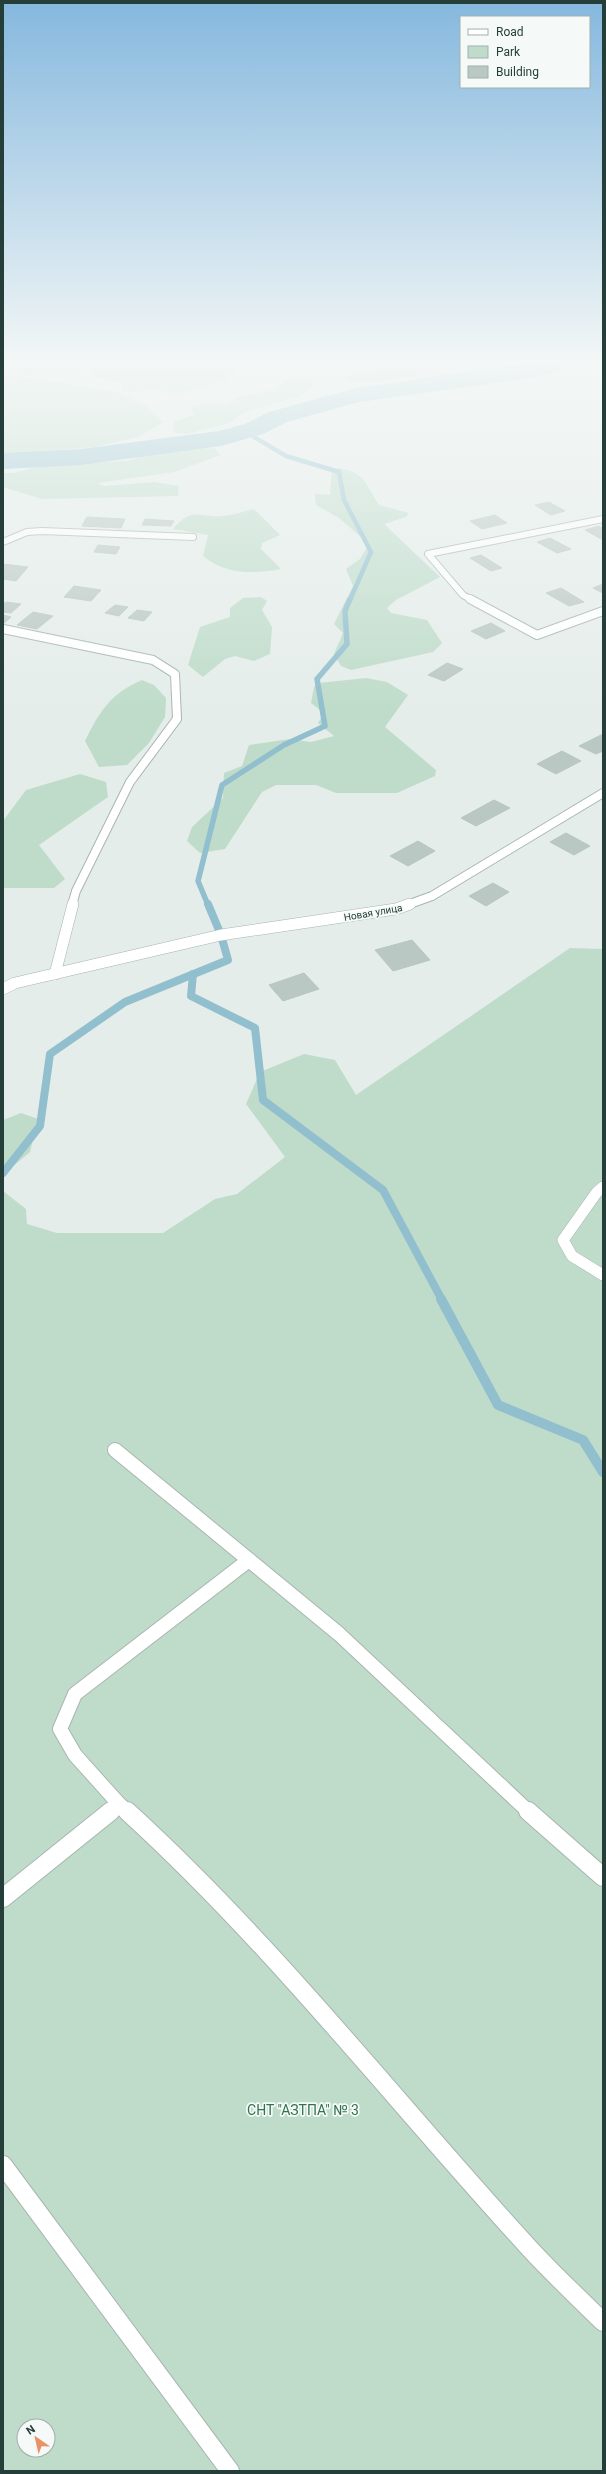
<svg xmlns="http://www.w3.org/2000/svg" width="606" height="2474" font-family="Roboto,sans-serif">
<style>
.green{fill:#bfdcca;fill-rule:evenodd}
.water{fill:#91bfce}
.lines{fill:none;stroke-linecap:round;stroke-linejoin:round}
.stream-far3{stroke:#91bfce;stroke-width:4.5}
.stream-far2{stroke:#91bfce;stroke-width:5.5}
.stream-far1{stroke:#91bfce;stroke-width:8}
.stream{stroke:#91bfce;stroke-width:10}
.river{fill:#91bfce;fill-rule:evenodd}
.building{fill:#bac8c3;stroke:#b8c6c1}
.lane-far4-casing{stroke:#a8b5b1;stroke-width:8}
.lane-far3-casing{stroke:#a8b5b1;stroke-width:10}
.lane-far2-casing{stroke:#a8b5b1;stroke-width:12}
.lane-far1-casing{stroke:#a8b5b1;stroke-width:16}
.lane-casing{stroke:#a8b5b1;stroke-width:20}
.street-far2-casing{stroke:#a8b5b1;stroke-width:8}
.street-far1-casing{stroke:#a8b5b1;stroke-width:10}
.street-casing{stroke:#a8b5b1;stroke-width:12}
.lane-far4{stroke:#fff;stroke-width:6}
.lane-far3{stroke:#fff;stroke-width:8}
.lane-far2{stroke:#fff;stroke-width:11}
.lane-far1{stroke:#fff;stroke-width:14}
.lane{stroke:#fff;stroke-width:18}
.street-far2{stroke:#fff;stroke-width:6}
.street-far1{stroke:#fff;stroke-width:8}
.street{stroke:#fff;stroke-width:11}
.labels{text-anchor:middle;stroke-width:3.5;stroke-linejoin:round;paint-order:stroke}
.far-street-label{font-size:10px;fill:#253e39;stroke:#f5faf8}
.near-park-label{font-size:14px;fill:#327250;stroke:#f5faf8}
</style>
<rect width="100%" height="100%" fill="#e5edea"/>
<!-- green -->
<g class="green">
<polygon points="3,364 63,364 81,369 77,372 26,376 3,371"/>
<polygon points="107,364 150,364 165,368 196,364 238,364 240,367 221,382 179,393 151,390 131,392 123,390 122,383 96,377 91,371"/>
<path d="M389,365C405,368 422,366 438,369L436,372L428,374C410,376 355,389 343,377L374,371L372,368Z"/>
<polygon points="3,374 117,392 144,405 163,422 138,437 95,447 3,454"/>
<polygon points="307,379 315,385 300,396 245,412 230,423 187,434 176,433 173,428 175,421 194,415 191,408 206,403 226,404 239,397 275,390 286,380"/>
<polygon points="214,448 221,455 174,472 97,483 104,486 154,482 179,486 178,496 42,499 3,487 3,473 13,473 43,465 128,461 153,452"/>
<path d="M338,468C365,472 366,484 379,505L409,513L406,517L384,524L440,577L396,600L387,608L391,613L427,620L442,643L433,652L351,670L341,666L334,654L343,633L334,624L353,586L346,569L360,559L369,544L339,518L316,505L315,494L330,495L332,470Z"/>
<path d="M254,509L280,535L262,543L261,549L281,569C253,574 226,575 203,556L208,535L173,529C193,505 201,519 224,516C234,515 244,511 254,509Z"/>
<polygon points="261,597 267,601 262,610 272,627 270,654 254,661 235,656 225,659 203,677 188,665 200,627 230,617 230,608 243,598"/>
<polygon points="366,678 387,682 408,695 385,727 436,770 435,776 397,793 336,793 316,785 276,785 262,792 225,849 200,853 187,841 192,827 223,798 224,773 242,766 249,745 290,739 311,742 334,736 318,723 324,713 311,703 314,687 319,683"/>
<path d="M142,680L154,685L166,698L165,717L149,743L127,765L99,767L85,741C99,712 111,693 142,680Z"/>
<polygon points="80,774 106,782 108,797 39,845 65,879 54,888 3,888 3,821 26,790"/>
<path d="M570,948L603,949V2471H3V1191L26,1209L27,1224L57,1233H163L215,1199L237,1194L285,1157L246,1104L260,1072L304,1054L335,1060L356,1095ZM24,2426H48V2450H24Z"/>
<polygon points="21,1113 38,1119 30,1152 5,1173 3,1178 3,1120"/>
</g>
<!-- water -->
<polygon class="water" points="522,364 580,364 511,378 425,385 415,379"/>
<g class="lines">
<!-- stream-far3 -->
<polyline class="stream-far3" points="254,429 254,437 286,456 339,472 344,500 371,552 350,600"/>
<!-- stream-far2 -->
<polyline class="stream-far2" points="208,905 198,881 222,785 284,745 325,726 317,679 347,644 345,611 350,599"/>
<!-- stream-far1 -->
<g class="stream-far1">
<polyline points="193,974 191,996 255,1028 263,1100 383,1190 442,1300"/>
<polyline points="3,1173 40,1126 50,1054 125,1002 228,960 221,935 208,904"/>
</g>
<!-- stream -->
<polyline class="stream" points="441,1299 498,1405 583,1440 603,1472"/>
<!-- river -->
<polygon class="river" points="533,364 566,364 563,369 538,377 359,402 287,422 263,434 221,446 81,465 3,469 3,453 81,449 219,431 245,424 269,412 356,388"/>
</g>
<!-- building -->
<g class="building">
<polygon points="549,502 565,511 551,515 535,505"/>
<polygon points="495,515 507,523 482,529 470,521"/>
<polygon points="87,517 125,519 121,528 82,526"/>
<polygon points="145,519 174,521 171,526 142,525"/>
<polygon points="599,526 603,529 603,540 585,530"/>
<polygon points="550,538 571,549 557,553 537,542"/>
<polygon points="98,545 120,547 116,554 94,552"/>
<polygon points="481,555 502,568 491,571 470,558"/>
<polygon points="3,564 28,567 16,581 3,579"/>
<polygon points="603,584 603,593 593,588"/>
<polygon points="74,586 101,590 91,601 64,597"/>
<polygon points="561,588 584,602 569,606 546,593"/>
<polygon points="6,602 21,604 11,613 3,612 3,604"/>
<polygon points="115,605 128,607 119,616 105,613"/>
<polygon points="137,610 152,612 144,621 128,618"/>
<polygon points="33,612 53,616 37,629 17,625"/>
<polygon points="3,615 11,617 3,624"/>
<polygon points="491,623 505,631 486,639 471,631"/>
<polygon points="447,663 463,669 444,681 428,675"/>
<polygon points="603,734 603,751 596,754 579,746"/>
<polygon points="562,751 581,761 556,774 537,764"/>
<polygon points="494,800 510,808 476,826 461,818"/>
<polygon points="566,833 590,846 574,855 550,842"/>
<polygon points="418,841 435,851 408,866 390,856"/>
<polygon points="493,883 509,892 486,906 469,896"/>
<polygon points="412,940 430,960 393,971 375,950"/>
<polygon points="304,973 319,989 283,1001 269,985"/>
</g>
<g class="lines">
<!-- lane-far4 casing -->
<g class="lane-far4-casing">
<polyline id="lane-far4" points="472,600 463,595 428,554 603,519"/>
</g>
<!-- lane-far3 casing -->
<g class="lane-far3-casing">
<polyline id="lane-far3" points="470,599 537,635 603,611"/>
</g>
<!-- lane-far2 casing -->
<g class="lane-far2-casing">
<polyline id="lane-far2" points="603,1187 597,1192 563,1240 572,1256 603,1275"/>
</g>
<!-- lane-far1 casing -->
<g class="lane-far1-casing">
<g id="lane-far1">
<polyline points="249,1560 339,1634 529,1812"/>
<polyline points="119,1804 128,1812"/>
<polyline points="109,1812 119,1804 75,1755 60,1729 75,1694 249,1560 115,1450"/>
</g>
</g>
<!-- lane casing -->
<g class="lane-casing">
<g id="lane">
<path d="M127,1811C274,1945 397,2104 531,2250C554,2275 579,2298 603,2322"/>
<polyline points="528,1811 603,1877"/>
<polyline points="3,1898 111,1811"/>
<polyline points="3,2165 230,2471"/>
</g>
</g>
<!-- street-far2 casing -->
<g class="street-far2-casing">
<polyline id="street-far2" points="3,542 27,532 42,531 193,537"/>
</g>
<!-- street-far1 casing -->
<g class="street-far1-casing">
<g id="street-far1">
<polyline points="3,629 153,660 175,674 177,719 130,782 76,891 72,905"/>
<polyline points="407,905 432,896 603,793"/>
</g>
</g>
<!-- street casing -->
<g class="street-casing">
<g id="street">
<polyline points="55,974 73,904"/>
<polyline points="3,989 15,983 221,935 396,909 410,904"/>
</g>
</g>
<!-- lane-far4 -->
<use href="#lane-far4" class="lane-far4"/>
<!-- lane-far3 -->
<use href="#lane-far3" class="lane-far3"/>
<!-- lane-far2 -->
<use href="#lane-far2" class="lane-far2"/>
<!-- lane-far1 -->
<use href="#lane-far1" class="lane-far1"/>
<!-- lane -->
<use href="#lane" class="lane"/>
<!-- street-far2 -->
<use href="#street-far2" class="street-far2"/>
<!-- street-far1 -->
<use href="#street-far1" class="street-far1"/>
<!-- street -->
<use href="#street" class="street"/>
</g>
<!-- sky -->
<linearGradient id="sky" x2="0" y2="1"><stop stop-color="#85b8de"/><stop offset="0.51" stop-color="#f3f7f6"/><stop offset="1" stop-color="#f3f7f6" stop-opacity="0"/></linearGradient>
<rect width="606" height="710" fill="url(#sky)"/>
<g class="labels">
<!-- far-street labels -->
<g class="far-street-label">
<text transform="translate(373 912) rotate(-10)" y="4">Новая улица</text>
</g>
<!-- near-park labels -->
<g class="near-park-label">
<text x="303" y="2115">СНТ "АЗТПА" № 3</text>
</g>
</g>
<!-- border -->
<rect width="606" height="2474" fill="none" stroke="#253e39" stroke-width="8"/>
<!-- legend -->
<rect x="460" y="16" width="130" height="72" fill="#f5faf8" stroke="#a2afac"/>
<rect x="468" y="29" width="20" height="6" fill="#ffffff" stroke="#a2afac"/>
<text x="496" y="36" font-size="12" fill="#253e39">Road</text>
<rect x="468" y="46" width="20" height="12" fill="#bfdcca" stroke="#a2afac"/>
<text x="496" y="56" font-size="12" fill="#253e39">Park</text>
<rect x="468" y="66" width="20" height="12" fill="#bac8c3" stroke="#a2afac"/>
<text x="496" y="76" font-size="12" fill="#253e39">Building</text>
<!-- north arrow -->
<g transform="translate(36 2438) rotate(326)"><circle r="19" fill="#f5faf8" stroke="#a2afac"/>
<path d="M0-3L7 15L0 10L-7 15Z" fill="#e89268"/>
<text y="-6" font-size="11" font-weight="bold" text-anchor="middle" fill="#253e39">N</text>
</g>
</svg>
